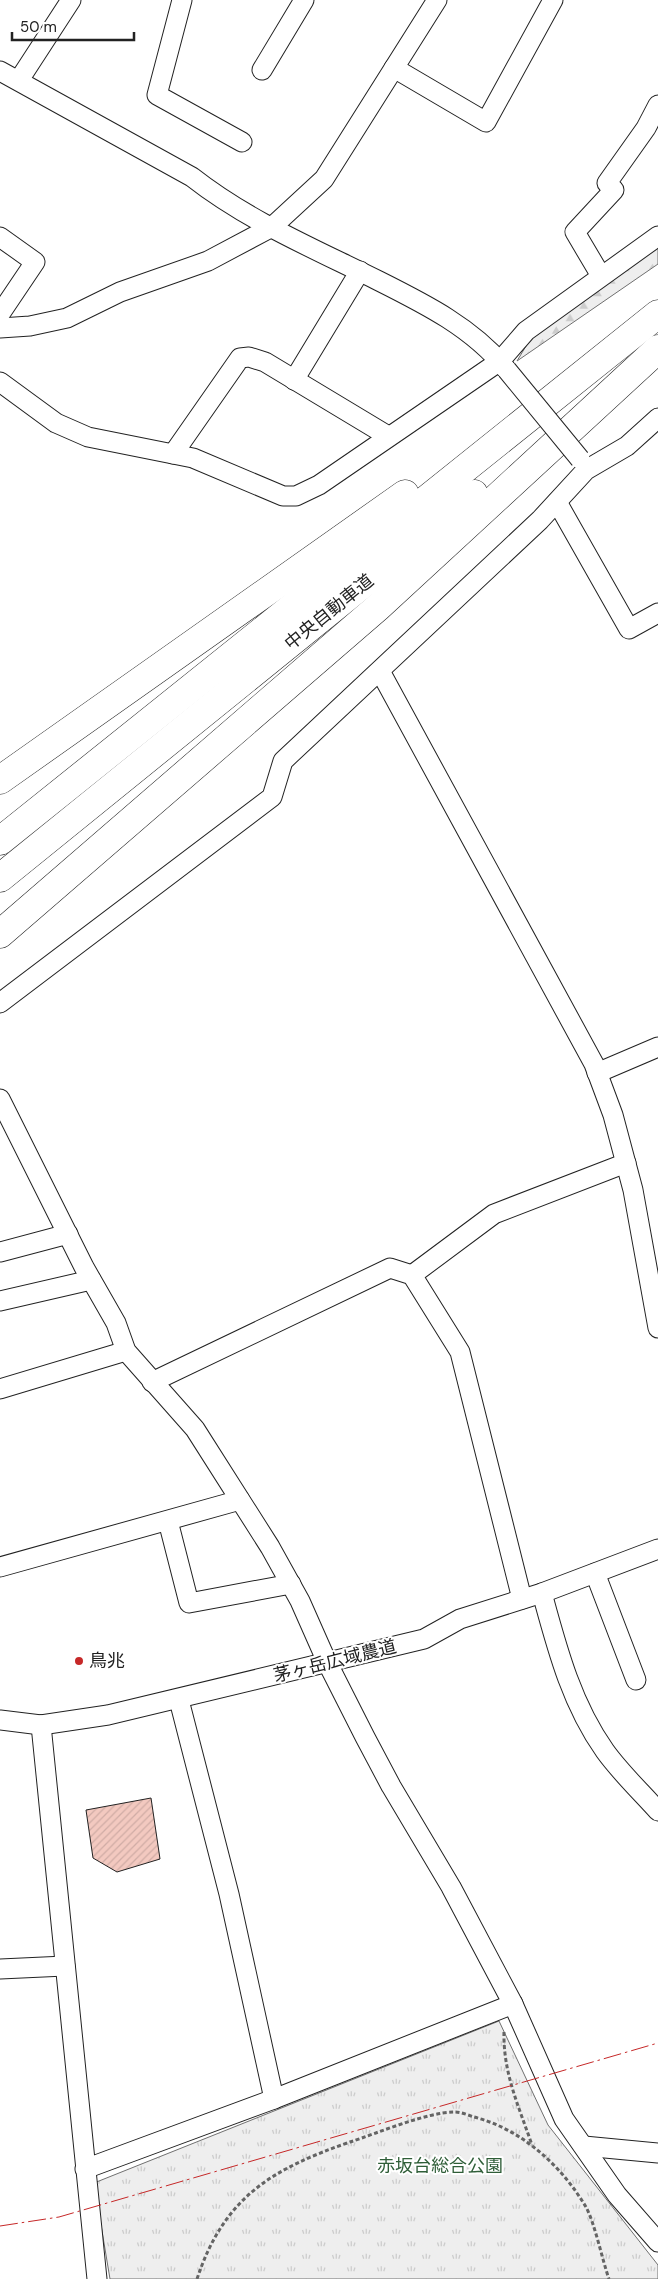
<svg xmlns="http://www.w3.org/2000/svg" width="658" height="2279" font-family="'DM Sans','Noto Sans JP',sans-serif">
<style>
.grass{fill:url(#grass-tufts);stroke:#6f6f6f}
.forest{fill:url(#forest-firs);stroke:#6f6f6f}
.building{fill:url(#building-hatch);stroke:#222}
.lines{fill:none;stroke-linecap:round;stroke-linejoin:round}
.minor-casing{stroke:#222;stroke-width:21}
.highway-casing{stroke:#222;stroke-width:29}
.path{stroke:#646464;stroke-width:3;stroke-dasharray:4 2.5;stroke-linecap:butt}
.minor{stroke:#fff;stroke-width:19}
.highway{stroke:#fff;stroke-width:28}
.minor-bridge-casing{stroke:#222;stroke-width:21;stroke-linecap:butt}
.minor-bridge{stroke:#fff;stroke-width:19}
.power{stroke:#c62828;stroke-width:1;stroke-dasharray:18 4 2.5 4;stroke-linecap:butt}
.poi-dot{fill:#c62828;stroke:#fff;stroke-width:2}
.labels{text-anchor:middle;stroke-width:4;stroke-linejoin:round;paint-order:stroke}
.street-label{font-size:18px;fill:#222;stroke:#fff}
.poi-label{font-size:18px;fill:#222;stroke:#fff;text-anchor:start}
.park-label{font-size:18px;fill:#2f5e38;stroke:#fff}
</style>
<defs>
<pattern id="grass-tufts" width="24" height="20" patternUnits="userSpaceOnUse" patternTransform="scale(1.25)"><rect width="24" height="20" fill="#eee"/><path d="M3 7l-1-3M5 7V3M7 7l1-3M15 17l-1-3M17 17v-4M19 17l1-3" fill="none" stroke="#ccc"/></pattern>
<pattern id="forest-firs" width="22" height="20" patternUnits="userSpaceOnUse" patternTransform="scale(1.25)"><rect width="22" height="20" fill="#eee"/><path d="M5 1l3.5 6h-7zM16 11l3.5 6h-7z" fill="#ccc"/></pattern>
<pattern id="building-hatch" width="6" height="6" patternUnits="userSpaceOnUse" patternTransform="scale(1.25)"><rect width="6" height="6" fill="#f3c9c0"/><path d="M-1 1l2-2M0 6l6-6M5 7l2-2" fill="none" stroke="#d0aca5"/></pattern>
</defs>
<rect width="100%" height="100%" fill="#fff"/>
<!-- grass -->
<polygon class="grass" points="499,2021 548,2125 658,2265 658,2279 110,2279 94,2183"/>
<!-- forest -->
<polygon class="forest" points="658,244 658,264 517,361 535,331"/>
<!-- building -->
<polygon class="building" points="151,1798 160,1859 117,1872 93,1858 86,1810"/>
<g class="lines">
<!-- minor casing -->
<g class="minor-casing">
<g id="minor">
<polyline points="182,0 157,95 242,142"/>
<polyline points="394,68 486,122 553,0"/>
<polyline points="262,70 304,0"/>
<path d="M0,71L192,177C248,221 315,249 379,281C425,304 473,328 506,369"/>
<polyline points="19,80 71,0"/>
<polyline points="0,237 35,262 0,314"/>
<polyline points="601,276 575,232 614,190 607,183 646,128 658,105"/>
<polyline points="0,328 30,326 67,318 120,292 208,261 272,227 324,179 437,0"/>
<polyline points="294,380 360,271"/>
<polyline points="0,382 56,423 88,437 193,458 283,496 296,496 319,485 500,361 526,331 658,236"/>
<polyline points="173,454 240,358 249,357 265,362 388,436"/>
<polyline points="557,502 629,629 658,613"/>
<polyline points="380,671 594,1064 613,1115 633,1190 658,1328"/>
<polyline points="0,1003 272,797 283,761 540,520 586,470 627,446 658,418"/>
<polyline points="597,1073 658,1047"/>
<polyline points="0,1099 84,1267 116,1323 126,1351 195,1429 270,1547 300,1601 327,1662 365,1737 391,1786 451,1887 513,2004 564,2119 617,2195 658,2242"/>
<polyline points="0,1252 68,1234"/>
<polyline points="412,1275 494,1214 626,1163"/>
<polyline points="0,1301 91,1280"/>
<polyline points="152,1382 390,1268 412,1275 460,1352 522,1599"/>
<polyline points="0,1389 126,1351"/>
<polyline points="168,1521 189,1603 291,1584"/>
<polyline points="0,1567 240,1500"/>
<polyline points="595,1573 636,1680"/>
<path d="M542,1593C557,1648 571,1703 605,1751C620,1772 641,1792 658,1811"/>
<polyline points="179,1700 229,1894 274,2099"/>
<polyline points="0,1720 41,1725 108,1715 424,1639 460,1619 542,1593 658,1549"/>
<polyline points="41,1725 97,2279"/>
<polyline points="0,1969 65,1966"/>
<polyline points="584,2146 658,2153"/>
<polyline points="85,2169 274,2099 513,2004"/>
</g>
</g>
<!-- highway casing -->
<g class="highway-casing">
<g id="highway">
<polyline points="0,780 405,494"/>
<polyline points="0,841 658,314"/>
<polyline points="0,878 474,494"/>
<polyline points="0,934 377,608 658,349"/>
</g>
</g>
<!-- path -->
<g class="path">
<path d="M504,2032C503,2073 519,2107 532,2145"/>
<path d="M197,2279C224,2197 272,2169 350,2142C378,2133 427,2112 455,2112C461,2112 468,2115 474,2117C521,2129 561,2165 586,2207C595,2224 602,2259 609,2279"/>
</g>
<!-- minor -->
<use href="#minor" class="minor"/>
<!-- highway -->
<use href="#highway" class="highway"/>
<!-- minor-bridge casing -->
<g class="minor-bridge-casing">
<polyline id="minor-bridge" points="507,370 580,459"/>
</g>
<!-- minor-bridge -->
<use href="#minor-bridge" class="minor-bridge"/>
<!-- power -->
<polyline class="power" points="0,2226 59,2217 658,2043"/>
</g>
<!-- markers -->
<circle class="poi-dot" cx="79" cy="1661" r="5"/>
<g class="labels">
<!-- street labels -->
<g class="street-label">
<text transform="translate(329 612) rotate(-39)" y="6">中央自動車道</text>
<text transform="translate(335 1661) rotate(-14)" y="6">茅ヶ岳広域農道</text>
</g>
<!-- poi labels -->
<g class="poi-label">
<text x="89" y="1667">鳥兆</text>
</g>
<!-- park labels -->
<g class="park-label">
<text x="440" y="2172">赤坂台総合公園</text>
</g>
</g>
<!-- scale -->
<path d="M12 32v8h122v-8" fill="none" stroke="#222222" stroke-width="2.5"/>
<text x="20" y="32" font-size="15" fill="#222222" stroke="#ffffff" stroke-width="4" paint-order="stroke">50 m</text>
</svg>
